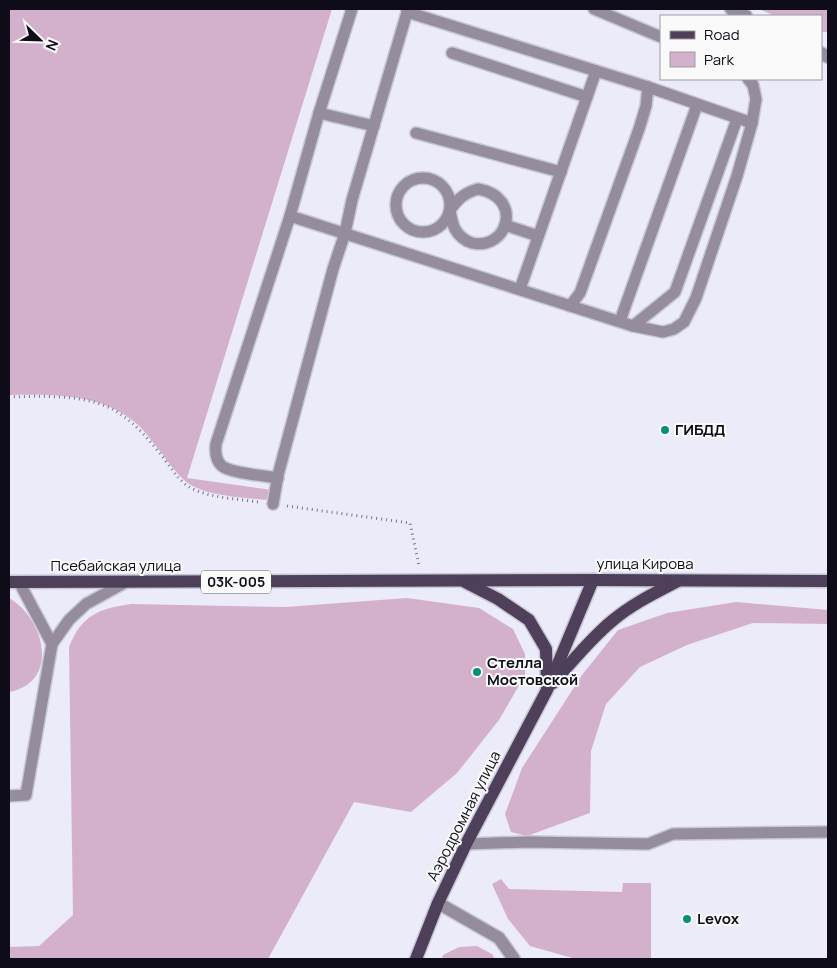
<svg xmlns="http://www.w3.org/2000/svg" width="837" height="968" font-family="Manrope,sans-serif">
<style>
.green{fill:#d3b1cc}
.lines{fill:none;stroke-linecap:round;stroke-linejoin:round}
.service-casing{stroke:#c8c7d6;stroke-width:14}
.minor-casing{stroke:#c8c7d6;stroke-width:15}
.tertiary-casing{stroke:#c8c7d6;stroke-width:15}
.primary-casing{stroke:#c8c7d6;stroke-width:15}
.path{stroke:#777683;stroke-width:3;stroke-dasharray:1 4;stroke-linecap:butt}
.service{stroke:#958c9d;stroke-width:11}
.minor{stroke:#958c9d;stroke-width:12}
.tertiary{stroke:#958c9d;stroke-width:12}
.primary{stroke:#4e3f5a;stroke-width:12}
.poi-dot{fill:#0a8f76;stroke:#fafafa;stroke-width:2}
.labels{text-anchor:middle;stroke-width:4;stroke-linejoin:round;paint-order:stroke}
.shield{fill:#fafafa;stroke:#54535c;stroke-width:1}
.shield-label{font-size:14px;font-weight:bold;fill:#0d0c18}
.poi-label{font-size:15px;font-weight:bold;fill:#0d0c18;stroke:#fafafa;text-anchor:start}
.street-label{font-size:15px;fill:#0d0c18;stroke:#fafafa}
</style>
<rect width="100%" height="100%" fill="#ecebfa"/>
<!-- green -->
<g class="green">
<path d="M9,9H332L187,478L272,490L268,498L265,500C242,497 218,497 197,488C180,481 170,463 159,450C152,441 145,431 137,424C102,393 52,394 9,395Z"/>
<polygon points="759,9 828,9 828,32 821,32 821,16 775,16"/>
<path d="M9,598C44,618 61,682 9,692Z"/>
<path d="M407,598L479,608L513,629L525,654V675L499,720L457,773L411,812L354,802L268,959H9V947L39,946L73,915L69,647C82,615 98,609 131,604L286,607Z"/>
<polygon points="736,602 828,610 828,624 753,623 687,645 640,667 606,704 591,751 590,813 527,836 511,832 505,814 522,768 582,675 618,630 667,613"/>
<polygon points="501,879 509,889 622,892 623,883 651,883 651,959 576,959 530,946 508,919 492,884"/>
<polygon points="477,946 492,954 495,959 442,959 443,955 459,947"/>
</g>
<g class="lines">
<!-- service casing -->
<g class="service-casing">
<g id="service">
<polyline points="352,9 319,113 290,216 633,326 663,332 674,329 684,322 696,298 737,176 752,123 756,99 753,85 748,79"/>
<polyline points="594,9 661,37"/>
<polyline points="407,12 648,87 752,123"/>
<polyline points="452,53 587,97"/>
<polyline points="319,113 374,126"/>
<polyline points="416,133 561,172"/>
<circle cx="423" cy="205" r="27"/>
<path d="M478,189C524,197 508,251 472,243C465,241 458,235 455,229C452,223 451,216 450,210C458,199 464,193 478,189Z"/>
<polyline points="505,225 538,236"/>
<polyline points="520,289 596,71"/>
<polyline points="570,306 580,293 639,129 646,106 648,87"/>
<polyline points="620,321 697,105"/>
<polyline points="633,326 675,292 737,119"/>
<path d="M278,478C266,476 230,473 222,466C215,460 215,452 216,444L290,216"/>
<polyline points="273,504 278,475 333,269 345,233 352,200 408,9"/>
<polyline points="52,644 69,620 86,604 126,582"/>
<polyline points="9,796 26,795 52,644 19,582"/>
<polyline points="466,844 528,842 648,844 673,834 828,832"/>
</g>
</g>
<!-- minor casing -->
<g class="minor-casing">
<polyline id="minor" points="438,903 499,938 514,959"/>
</g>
<!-- tertiary casing -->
<g class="tertiary-casing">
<g id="tertiary">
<polyline points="731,9 746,16"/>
<polyline points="821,53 828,57"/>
</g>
</g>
<!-- primary casing -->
<g class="primary-casing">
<g id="primary">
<polyline points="9,582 593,580 828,581"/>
<polyline points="465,582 498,599 529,620 546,649 547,686"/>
<path d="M553,683C572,662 590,639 612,621C632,604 655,593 678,581"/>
<polyline points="416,959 438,903 466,844 547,690 593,580"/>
</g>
</g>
<!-- path -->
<g class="path">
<path d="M9,397C41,396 85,394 114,410C135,422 151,442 165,460C174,472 181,484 195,490C214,498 238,499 258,502"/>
<polyline points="287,506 410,523 419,566"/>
</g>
<!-- service -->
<use href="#service" class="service"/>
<!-- minor -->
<use href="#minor" class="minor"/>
<!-- tertiary -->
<use href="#tertiary" class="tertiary"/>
<!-- primary -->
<use href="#primary" class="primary"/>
</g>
<!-- markers -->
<g class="poi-dot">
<circle cx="665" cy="430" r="5"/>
<circle cx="477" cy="672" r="5"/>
<circle cx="687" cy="919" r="5"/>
</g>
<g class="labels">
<!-- shield labels -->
<rect class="shield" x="201" y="570.5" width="70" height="23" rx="4"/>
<g class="shield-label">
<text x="236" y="587">03К-005</text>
</g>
<!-- poi labels -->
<g class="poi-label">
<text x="675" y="435">ГИБДД</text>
<text x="487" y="668">Стелла<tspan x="487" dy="17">Мостовской</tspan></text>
<text x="697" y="924">Levox</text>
</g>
<!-- street labels -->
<g class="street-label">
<text x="645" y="569">улица Кирова</text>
<text x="116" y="571">Псебайская улица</text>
<text transform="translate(464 816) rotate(-63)" y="5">Аэродромная улица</text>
</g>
</g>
<!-- border -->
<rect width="837" height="968" fill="none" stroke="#0d0c18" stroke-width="20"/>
<!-- legend -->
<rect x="660" y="15" width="162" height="65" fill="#fafafa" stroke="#9b9ba0"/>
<rect x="670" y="31" width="25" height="8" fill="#4e3f5a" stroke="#9b9ba0"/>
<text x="704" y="40" font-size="15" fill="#0d0c18">Road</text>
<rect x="670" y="52" width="25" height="15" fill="#d3b1cc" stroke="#9b9ba0"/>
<text x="704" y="65" font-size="15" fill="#0d0c18">Park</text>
<!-- north arrow -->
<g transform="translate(40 40) rotate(113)" stroke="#fafafa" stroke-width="4" paint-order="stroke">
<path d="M0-4L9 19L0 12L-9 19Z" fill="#0d0c18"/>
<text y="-8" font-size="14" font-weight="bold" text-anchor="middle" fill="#0d0c18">N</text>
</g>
</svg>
